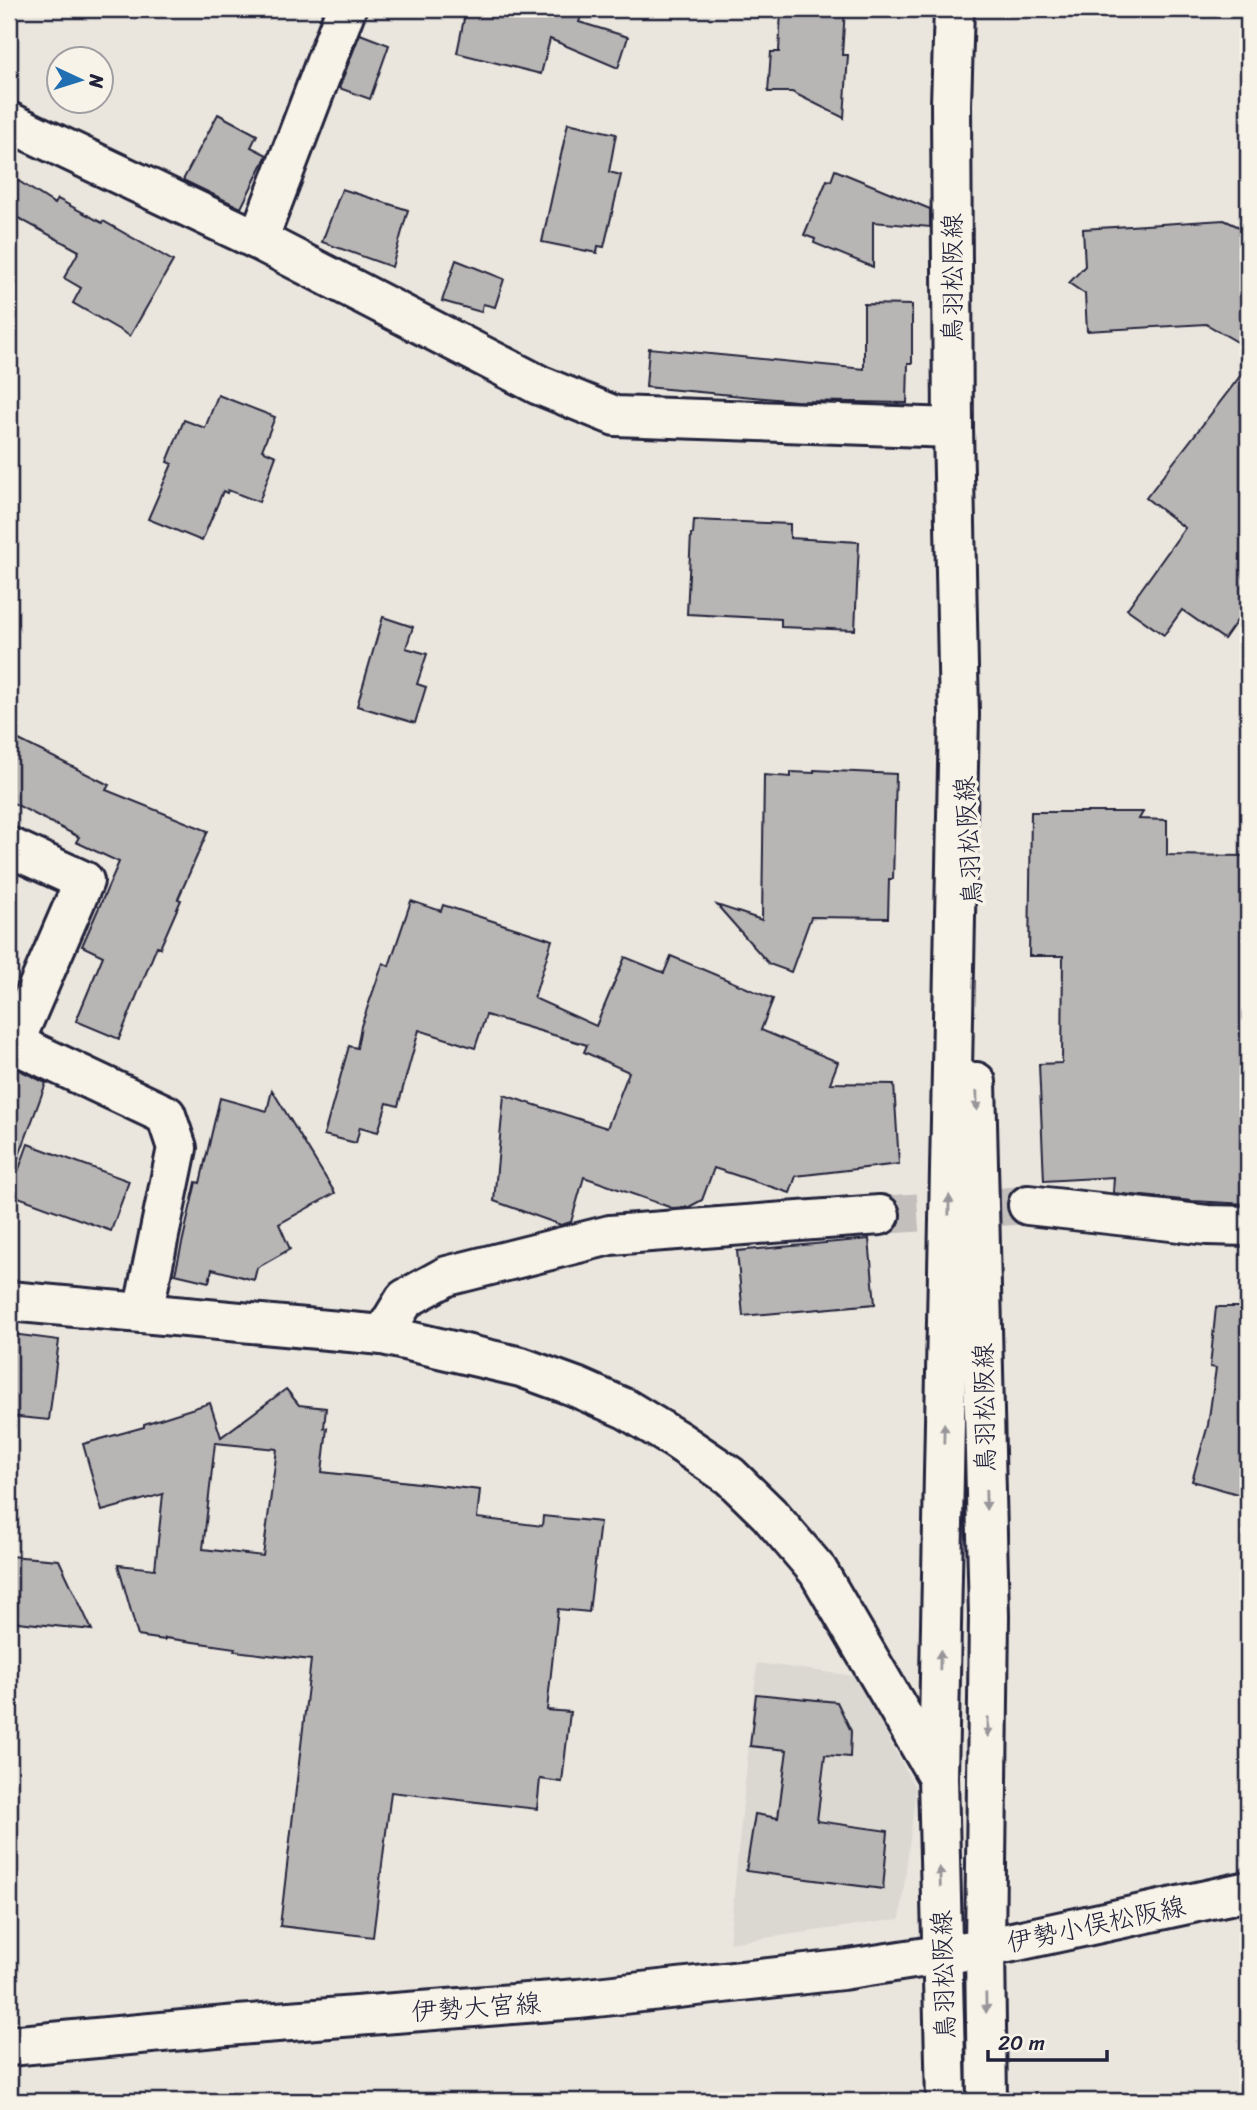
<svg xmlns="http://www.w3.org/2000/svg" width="1257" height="2110" font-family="Sriracha,'Klee One',sans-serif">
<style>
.built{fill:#dbd8d2}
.building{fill:#b8b6b5;stroke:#22223b;stroke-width:2;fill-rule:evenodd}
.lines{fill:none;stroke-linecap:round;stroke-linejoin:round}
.minor-tunnel{stroke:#c2bfbd;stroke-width:38;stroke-dasharray:38 19;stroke-linecap:butt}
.minor-casing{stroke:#22223b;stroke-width:44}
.major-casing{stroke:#22223b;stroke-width:44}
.minor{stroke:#f7f3e8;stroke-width:38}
.major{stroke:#f7f3e8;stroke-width:38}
.oneway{fill:#97959a}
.labels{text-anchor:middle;stroke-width:7;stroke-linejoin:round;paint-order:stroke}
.street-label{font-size:26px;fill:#22223b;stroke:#f7f3e8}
</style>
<rect width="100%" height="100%" fill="#eae6de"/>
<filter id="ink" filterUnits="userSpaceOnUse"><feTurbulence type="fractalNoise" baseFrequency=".0143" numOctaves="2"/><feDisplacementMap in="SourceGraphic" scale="14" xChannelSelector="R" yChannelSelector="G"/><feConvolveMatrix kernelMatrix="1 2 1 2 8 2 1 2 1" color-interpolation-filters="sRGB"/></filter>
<g filter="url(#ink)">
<!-- built -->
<polygon class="built" points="757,1663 855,1676 916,1789 900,1919 729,1943"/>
<!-- building -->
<g class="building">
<polygon points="466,9 584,9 579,22 628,37 618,68 550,39 541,74 457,53"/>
<polygon points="781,9 845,9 842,55 848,55 844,118 792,92 768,92 771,52 779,52"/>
<polygon points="360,34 389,45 370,99 339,88"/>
<polygon points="218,114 257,135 251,147 267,155 241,208 183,180"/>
<polygon points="568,123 616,134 609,172 621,175 604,247 598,246 597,253 542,242"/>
<polygon points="835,170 930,209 930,227 873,222 873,267 814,243 815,239 804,235 827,180 831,181"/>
<polygon points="9,175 55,204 58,199 102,223 103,221 173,261 130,336 73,303 81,288 64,278 79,251 9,213"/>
<polygon points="342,189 408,210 392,267 322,242"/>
<polygon points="1224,220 1248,231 1248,348 1206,324 1087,331 1085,294 1069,283 1085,266 1083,229"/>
<polygon points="456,260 504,279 495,307 483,304 481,312 442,301"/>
<polygon points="864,304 912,305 912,363 908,363 907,403 796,401 646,387 649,348 864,369"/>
<polygon points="1248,366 1248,605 1224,639 1182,610 1164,635 1127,609 1185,528 1146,498"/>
<polygon points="218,395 275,417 262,450 276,456 259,502 228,490 227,493 223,491 202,541 148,519 172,464 167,462 184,420 205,428"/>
<polygon points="694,520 790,524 790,538 859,542 855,630 781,627 781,619 687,614 691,534 693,534"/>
<polygon points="383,617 413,627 406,648 427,654 417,684 426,687 415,723 357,706"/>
<polygon points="9,735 109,785 106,790 208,831 178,899 181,900 160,948 157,946 119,1039 76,1021 103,956 82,946 119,862 76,842 79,837 9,801"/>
<polygon points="814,770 896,774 893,879 889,879 888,918 811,917 791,972 769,964 717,905 762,920 764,775 791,777 791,772 814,773"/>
<polygon points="1031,812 1143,812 1139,819 1167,820 1167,855 1248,856 1248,1204 1192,1201 1113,1193 1114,1177 1044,1181 1039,1064 1062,1063 1063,956 1029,956"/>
<polygon points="411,901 441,911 443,905 552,940 534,998 596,1026 625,957 664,973 671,956 773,999 761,1030 838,1062 830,1083 894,1084 899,1164 796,1176 790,1193 714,1168 702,1200 689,1207 672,1208 584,1177 571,1222 561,1225 494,1201 504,1095 607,1128 629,1072 584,1052 587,1045 486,1015 475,1048 419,1030 398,1106 387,1103 378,1132 360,1127 356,1143 324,1135 349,1046 357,1048 361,1026 383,963 389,966"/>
<polygon points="9,1065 46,1083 12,1175 9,1174"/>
<polygon points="272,1090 335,1193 279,1224 290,1249 257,1268 254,1280 212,1269 209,1282 175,1274 196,1182 200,1183 220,1098 267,1111"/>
<polygon points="28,1144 129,1181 111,1231 10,1194"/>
<polygon points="869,1239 875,1304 743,1316 737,1251"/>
<polygon points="1216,1307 1248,1307 1248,1497 1192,1481 1208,1425 1216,1368 1210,1367"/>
<polygon points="12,1334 59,1340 49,1420 9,1416 9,1358"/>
<path d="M286,1389L299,1405L326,1408L324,1428H327L322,1472L480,1490L477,1518L542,1526L543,1516L600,1522L589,1612L558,1609L547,1710L570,1712L562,1782L540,1779L537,1809L391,1792L373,1937L280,1926L311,1660L234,1651L235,1648L165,1638V1640L138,1636L118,1565L155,1569L163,1494L102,1511L83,1444L144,1427V1424L210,1403L221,1437ZM215,1443L277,1449L263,1556L203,1549Z"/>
<polygon points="9,1556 59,1560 92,1630 9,1621"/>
<polygon points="756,1694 837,1702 851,1731 850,1757 825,1755 817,1821 888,1831 883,1889 746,1871 755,1814 778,1818 787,1750 750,1746"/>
</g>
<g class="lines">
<!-- minor-tunnel -->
<polyline class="minor-tunnel" points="880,1215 1028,1205"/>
<!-- minor casing -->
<g class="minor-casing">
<g id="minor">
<polyline points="9,122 258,240 539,385 615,416 953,428"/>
<polyline points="258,240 346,9"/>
<polyline points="9,847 84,881 14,1043"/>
<polyline points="9,1041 166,1115 177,1148 143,1313"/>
<polyline points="1028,1205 1207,1225 1248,1226"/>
<polyline points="9,1301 383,1335 521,1367 576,1387 626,1409 677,1440 730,1476 769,1514 818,1571 938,1777"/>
<polyline points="383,1335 405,1299 447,1276 610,1235 880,1215"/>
</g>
</g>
<!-- major casing -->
<g class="major-casing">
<g id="major">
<polyline points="976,1082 989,1616 985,1948 987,2101"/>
<polyline points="9,2046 238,2025 578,1999 842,1970 985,1948 1248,1891"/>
<polyline points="946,2101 938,1777 959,715 953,428 951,104 954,9"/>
</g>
</g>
<!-- minor -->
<use href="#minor" class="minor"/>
<!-- major -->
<use href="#major" class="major"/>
</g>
<!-- one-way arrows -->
<defs><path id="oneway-solid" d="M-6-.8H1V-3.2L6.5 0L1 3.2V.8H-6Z" transform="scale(1.75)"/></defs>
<g class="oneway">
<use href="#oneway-solid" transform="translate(977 1101) rotate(89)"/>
<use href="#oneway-solid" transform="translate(949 1205) rotate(-89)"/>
<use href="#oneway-solid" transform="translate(944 1433) rotate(-89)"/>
<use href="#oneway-solid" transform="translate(986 1500) rotate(89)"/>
<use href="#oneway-solid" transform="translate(940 1660) rotate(-89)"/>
<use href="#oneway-solid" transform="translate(988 1727) rotate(91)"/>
<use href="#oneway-solid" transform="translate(940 1877) rotate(-92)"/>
<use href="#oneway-solid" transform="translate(986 2003) rotate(89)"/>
</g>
</g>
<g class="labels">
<!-- street labels -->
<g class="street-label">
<text transform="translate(952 278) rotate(-90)" y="9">鳥羽松阪線</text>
<text transform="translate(968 841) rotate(-94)" y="9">鳥羽松阪線</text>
<text transform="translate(984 1408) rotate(-91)" y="9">鳥羽松阪線</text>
<text transform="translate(1096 1924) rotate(-12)" y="9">伊勢小俣松阪線</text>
<text transform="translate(943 1975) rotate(-92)" y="9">鳥羽松阪線</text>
<text transform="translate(476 2007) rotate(-4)" y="9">伊勢大宮線</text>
</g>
</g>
<!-- margin -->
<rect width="1257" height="2110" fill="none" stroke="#f7f3e8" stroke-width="35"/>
<rect x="18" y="18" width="1222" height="2075" fill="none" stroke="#22223b" stroke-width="2.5" filter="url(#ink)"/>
<!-- north arrow -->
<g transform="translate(80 80) rotate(94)"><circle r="33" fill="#f7f3e8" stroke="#a29fa3" stroke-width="2"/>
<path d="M0-5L12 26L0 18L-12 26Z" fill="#1f6fb2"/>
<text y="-10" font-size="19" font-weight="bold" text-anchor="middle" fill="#22223b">N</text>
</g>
<!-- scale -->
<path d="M988 2050v10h119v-10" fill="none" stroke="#22223b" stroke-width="3.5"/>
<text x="998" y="2050" font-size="21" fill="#22223b" stroke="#f7f3e8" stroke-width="5" paint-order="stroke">20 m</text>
</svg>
